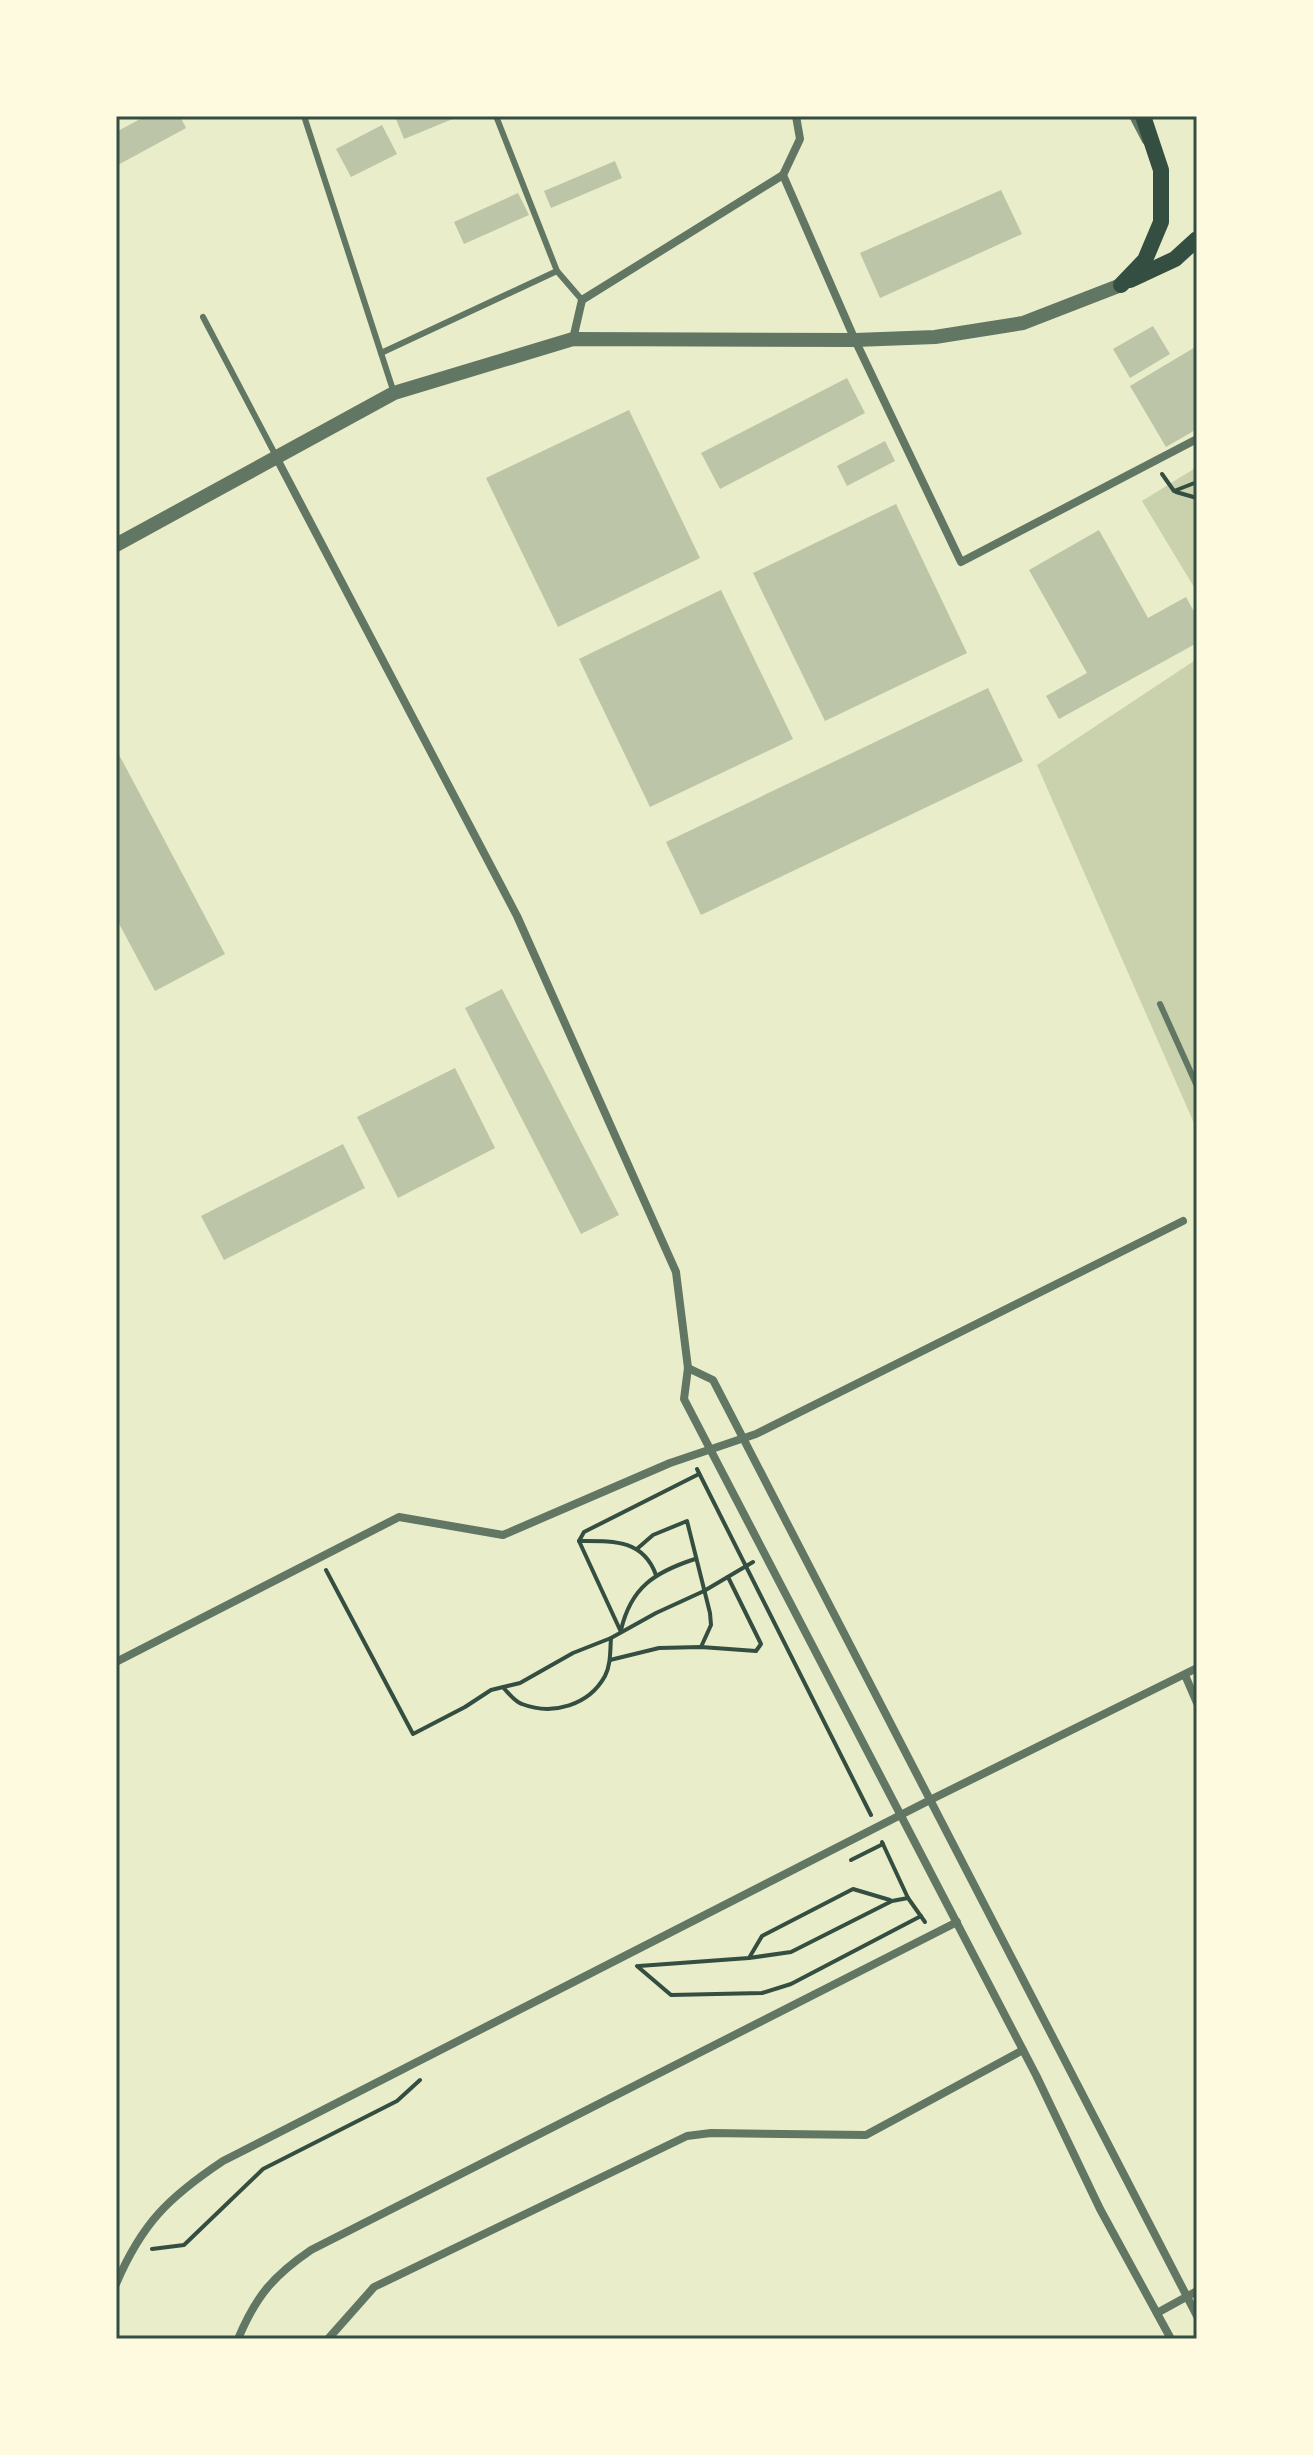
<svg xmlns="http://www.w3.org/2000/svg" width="1313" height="2455" font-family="Jost,sans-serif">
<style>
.green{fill:#cad2ad}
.building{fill:#bcc5a7}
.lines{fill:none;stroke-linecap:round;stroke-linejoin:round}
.path{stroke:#344e41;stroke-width:4}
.service{stroke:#617663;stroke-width:6}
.minor{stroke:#617663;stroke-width:8}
.tertiary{stroke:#617663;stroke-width:14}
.secondary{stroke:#344e41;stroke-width:16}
.neatline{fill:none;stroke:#344e41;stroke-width:3}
</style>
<rect width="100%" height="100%" fill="#e9edc9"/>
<!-- green -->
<g class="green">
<polygon points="1197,467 1197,592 1142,501"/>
<polygon points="1197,659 1197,1130 1037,765"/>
</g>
<!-- building -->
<g class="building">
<polygon points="146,116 180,116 186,128 116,166 116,132"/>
<polygon points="404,116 460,116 404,139 396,119"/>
<polygon points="382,125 397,154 351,177 336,149"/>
<polygon points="615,161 622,178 551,208 544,191"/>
<polygon points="1001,190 1022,234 880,298 860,253"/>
<polygon points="518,193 529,215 464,244 454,222"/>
<polygon points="1153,326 1170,354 1130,378 1113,349"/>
<polygon points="1197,346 1197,429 1166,447 1130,386"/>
<polygon points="847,378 865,413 720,489 701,453"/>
<polygon points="629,410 700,558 558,627 486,478"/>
<polygon points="885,441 895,461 847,486 837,466"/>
<polygon points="896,504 967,653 825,721 753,573"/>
<polygon points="1099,530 1148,618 1186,597 1197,617 1197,643 1059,719 1046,696 1087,673 1029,570"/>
<polygon points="721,590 793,739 650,807 579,659"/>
<polygon points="988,688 1023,761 701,915 666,842"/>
<polygon points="116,749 225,954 155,991 116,918"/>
<polygon points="502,989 619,1215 581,1234 465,1008"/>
<polygon points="455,1068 495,1148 398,1198 357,1117"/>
<polygon points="343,1144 365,1188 224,1260 201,1216"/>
</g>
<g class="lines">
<!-- path -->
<g class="path">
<polyline points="1162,474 1174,491 1197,482"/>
<polyline points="1176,492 1197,498"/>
<polyline points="697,1469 871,1815"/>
<path d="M579,1541C613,1541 643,1539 656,1575"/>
<polyline points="638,1548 653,1535 687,1521 710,1613 711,1625 701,1647"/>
<polyline points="326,1570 413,1734 465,1707 491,1690 520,1683 573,1653 611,1638 656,1613 704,1591 753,1562"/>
<path d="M621,1630C631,1587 655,1572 695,1559"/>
<polyline points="621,1632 579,1541 584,1532 699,1474"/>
<polyline points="610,1660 659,1648 701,1647 756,1651 761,1644 728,1577"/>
<path d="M503,1687C508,1693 515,1702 522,1704C553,1716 589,1705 605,1676C611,1664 610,1651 611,1638"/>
<polyline points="882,1842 908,1898 925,1922"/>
<polyline points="851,1860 883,1844"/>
<polyline points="749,1958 762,1936 853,1889 890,1900"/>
<polyline points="637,1966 671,1995 762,1993 791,1984 921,1916"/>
<polyline points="639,1966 749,1958 791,1952 892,1901 908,1898"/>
<polyline points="152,2249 184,2245 263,2169 397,2101 420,2080"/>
</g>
<!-- service -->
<g class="service">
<polyline points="304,116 394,393"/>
<polyline points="496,116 557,271"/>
<polyline points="1132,116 1145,141"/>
<polyline points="203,317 276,456"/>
<polyline points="381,353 557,271 582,300"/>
<polyline points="1160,1004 1197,1086"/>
</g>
<!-- minor -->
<g class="minor">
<polyline points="783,175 855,340 961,562 1197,439"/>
<polyline points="573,339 582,300 783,175 800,139 796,116"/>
<polyline points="276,457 517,916 676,1272 688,1368 684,1399 1036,2075 1100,2209 1171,2339"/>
<polyline points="688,1368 713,1380 1197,2316"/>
<polyline points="116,1662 399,1517 503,1535 670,1463 756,1434 1183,1221"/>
<polyline points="1185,1675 1197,1703"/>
<path d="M116,2284C142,2223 169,2197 223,2161L930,1800L1197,1668"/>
<polyline points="1157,2313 1197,2291"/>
<path d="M238,2339C256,2296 273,2276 311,2250L957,1922"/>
<polyline points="328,2339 374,2287 687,2136 711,2133 866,2135 1023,2050"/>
</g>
<!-- tertiary -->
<polyline class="tertiary" points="116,545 394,393 573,339 855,340 935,337 1023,323 1121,285"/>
<!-- secondary -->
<g class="secondary">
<polyline points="1130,280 1175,259 1197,239"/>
<polyline points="1121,285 1145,260 1161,222 1161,170 1143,116"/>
</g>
</g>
<!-- border -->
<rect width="1313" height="2455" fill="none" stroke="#fefae0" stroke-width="236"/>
<rect x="118" y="118" width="1077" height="2219" class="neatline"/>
</svg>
